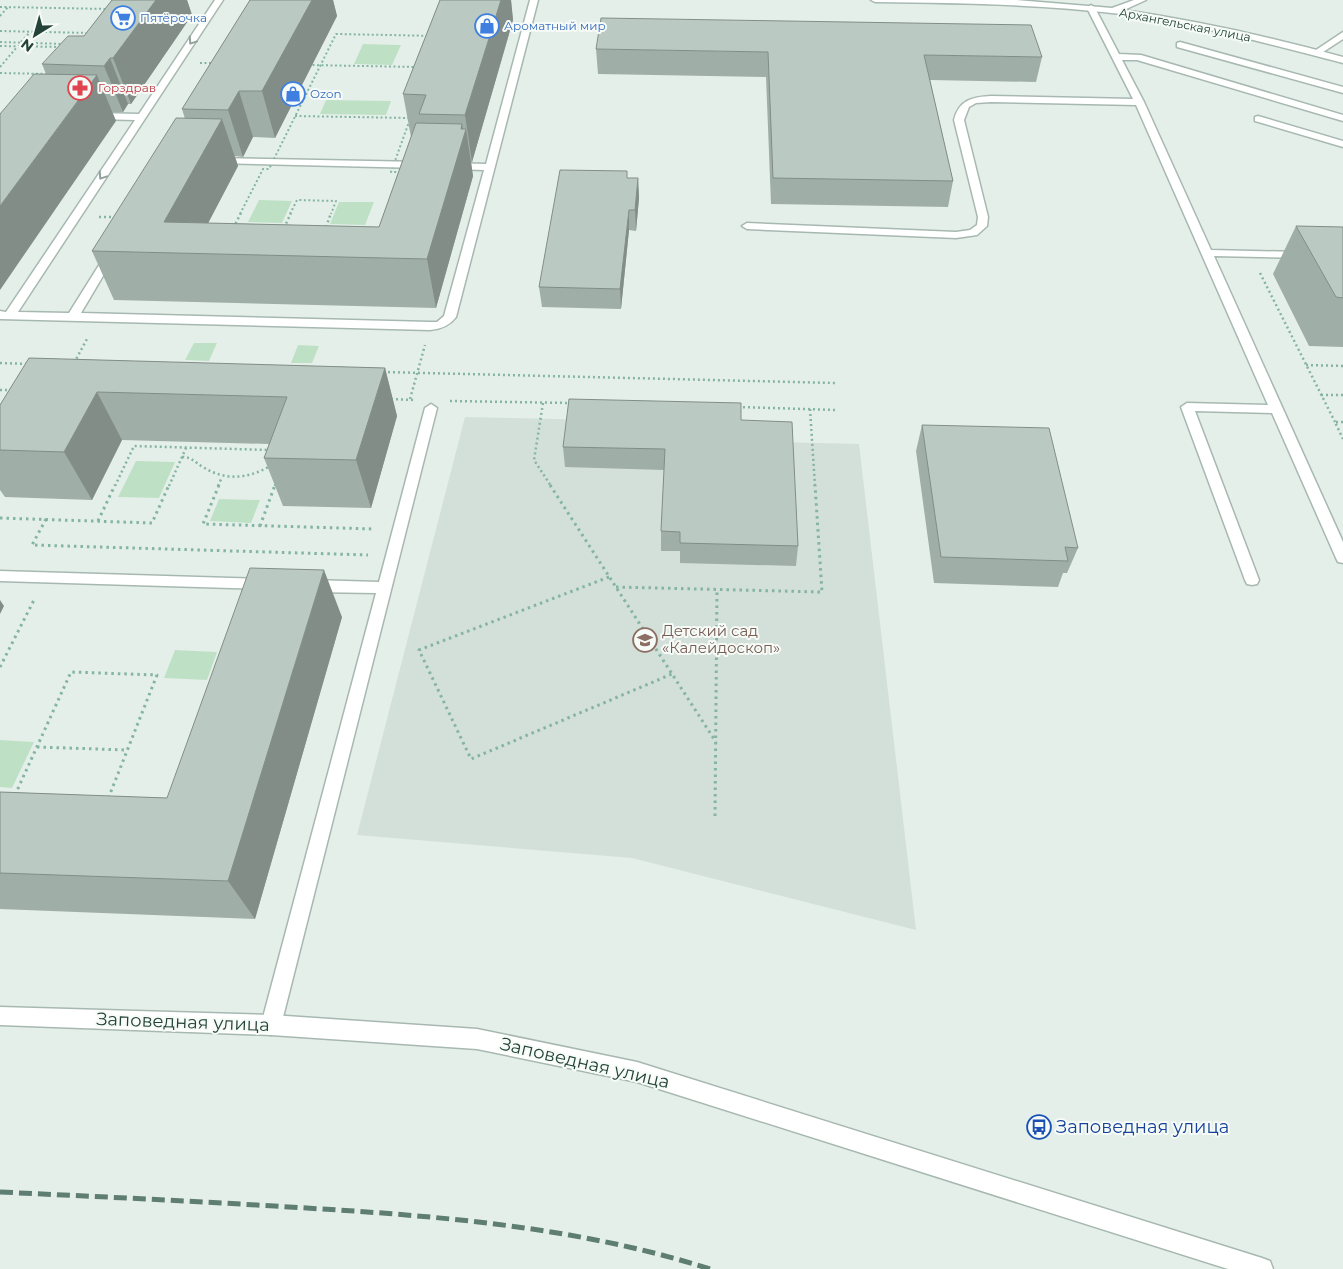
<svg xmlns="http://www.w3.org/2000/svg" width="1343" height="1269" font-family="Montserrat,sans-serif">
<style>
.built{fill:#d3dfd9}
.green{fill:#bee1c5}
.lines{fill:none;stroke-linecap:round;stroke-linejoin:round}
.lane-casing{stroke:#a7b8b1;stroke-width:3}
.street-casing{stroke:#a7b8b1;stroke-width:3}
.path-far2{stroke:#84b4a2;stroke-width:2;stroke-dasharray:2 2.5;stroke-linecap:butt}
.path-far1{stroke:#84b4a2;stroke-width:2.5;stroke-dasharray:2 3;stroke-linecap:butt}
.path{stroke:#84b4a2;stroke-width:3;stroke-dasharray:2.5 4;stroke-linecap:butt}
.lane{fill:#fff;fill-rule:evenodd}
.street{fill:#fff;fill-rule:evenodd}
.rail{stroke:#5e7d73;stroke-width:5;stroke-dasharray:13 6;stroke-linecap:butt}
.wall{fill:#a0aea8}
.shaded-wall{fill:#828d88}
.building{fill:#bacac3;stroke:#828d88}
.oneway{stroke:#91a09c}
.labels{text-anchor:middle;stroke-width:4;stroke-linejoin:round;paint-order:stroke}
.far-shop-label{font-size:12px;fill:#366cbe;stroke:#f6fbf8;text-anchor:start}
.far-street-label{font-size:12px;fill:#234238;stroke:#f6fbf8}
.far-health-label{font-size:12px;fill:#be3a42;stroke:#f6fbf8;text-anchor:start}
.education-label{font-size:15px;fill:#785e54;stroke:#f6fbf8;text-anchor:start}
.near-street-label{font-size:18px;fill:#234238;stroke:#f6fbf8}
.near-transit-label{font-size:18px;fill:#164399;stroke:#f6fbf8;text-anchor:start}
</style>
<rect width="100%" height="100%" fill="#e5efea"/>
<!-- built -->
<polygon class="built" points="465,417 740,423 740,441 859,444 916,930 632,858 357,835"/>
<!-- green -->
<g class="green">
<polygon points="363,44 401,45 392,65 354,64"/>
<polygon points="326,100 391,101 386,115 320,114"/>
<polygon points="259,200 292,201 282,223 248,222"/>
<polygon points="339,202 374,202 365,225 330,224"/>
<polygon points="194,343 217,343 209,361 185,360"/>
<polygon points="298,345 319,346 312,363 291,363"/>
<polygon points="136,461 175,462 159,498 118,497"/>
<polygon points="219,499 260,500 251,523 210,521"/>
<polygon points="175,650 217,652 207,680 164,678"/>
<polygon points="0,740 34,742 12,788 0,787"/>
</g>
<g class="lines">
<!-- lane casing -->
<g class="lane-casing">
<g id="lane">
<path d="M215,0H223L18,312L69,313L106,254L111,251L116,254L81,313L430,322H437L444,316L484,170L451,169L446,166L451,163L486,164L530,0H538L456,317C449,326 441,329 430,330L0,319V311L6,312L135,120L95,119L90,116L95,113L139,114Z"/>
<path d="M1091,5L1095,8L1119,54L1141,55L1343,115V121L1137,60H1122L1144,102L1211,250L1343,253V259L1214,256L1343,542V563L1338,562L1336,558L1272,413L1195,411L1259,580L1257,584L1252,585L1247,584L1245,580L1181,407L1187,403L1268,405L1136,105L991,102L976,103L969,107L964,120L988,217L987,226L977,235L956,238L747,229L742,226L747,223L956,232L970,230L977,225L978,217L954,120C959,100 972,97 991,96L1133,99L1087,8Z"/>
<polygon points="1343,32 1343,39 1320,54 1317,55 1313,52"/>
<polygon points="1180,42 1343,87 1343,93 1177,47 1177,43"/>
<polygon points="1258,116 1343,141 1343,147 1255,121 1255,117"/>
<polygon points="216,158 421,162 426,165 421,168 212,163 212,159"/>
<polygon points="431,404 437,408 281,1025 278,1032 271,1035 264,1032 261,1025 376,593 311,592 306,590 304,586 306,582 311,580 379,582 425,408"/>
<polygon points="0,571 266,579 271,580 273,584 271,588 266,589 0,581"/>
</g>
</g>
<!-- street casing -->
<g class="street-casing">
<g id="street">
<path d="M871,0H1016L1112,8L1134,0H1146L1124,10C1198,21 1271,37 1343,57V63C1269,44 1196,24 1121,14C1039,4 957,3 875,2Z"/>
<polygon points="0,1007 271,1015 477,1029 637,1062 1262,1258 1270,1261 1273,1269 1228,1269 637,1082 477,1049 271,1035 0,1025"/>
</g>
</g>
<!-- path-far2 -->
<g class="path-far2">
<polyline points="0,7 109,9"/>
<polyline points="0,16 8,7"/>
<polyline points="0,31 89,33"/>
<polyline points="0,42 64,44"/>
<polyline points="21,42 30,32"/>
<polyline points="0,46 62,47"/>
<polyline points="200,63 214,63"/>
<polyline points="308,65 416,67"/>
<polyline points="0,67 17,47"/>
<polyline points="0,73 49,74"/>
<polyline points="295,116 410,118"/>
<polyline points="240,214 263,169 269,169 336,34 440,36 391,172 406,172 391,214"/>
<polyline points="290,214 297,200 336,201 331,214"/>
</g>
<!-- path-far1 -->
<g class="path-far1">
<polyline points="241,213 226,242 380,246 392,213"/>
<polyline points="99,217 115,217"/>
<polyline points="326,227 331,213"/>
<polyline points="284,228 291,213"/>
<polyline points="1260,273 1335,422"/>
<polyline points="0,363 29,364"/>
<polyline points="74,363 87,339"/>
<polyline points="1306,365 1343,366"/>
<polyline points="383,372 835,383"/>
<polyline points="0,390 12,390"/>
<polyline points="1321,395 1343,395"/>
<polyline points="391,399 414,400"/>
<polyline points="410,399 425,345"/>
<polyline points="450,401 572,403"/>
<polyline points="543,403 534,460 551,486"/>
<polyline points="738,407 837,410"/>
<polyline points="810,409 815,486"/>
<polyline points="1343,422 1335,422 1343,439"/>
<path d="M182,457C192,457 194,462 203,467C225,481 248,479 270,466"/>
<polyline points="115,486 134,446 269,450"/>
<polyline points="169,486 186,448"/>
<polyline points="218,486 222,477"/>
<polyline points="275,486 276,482"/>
</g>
<!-- path -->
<g class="path">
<polyline points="219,485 203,524 375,529"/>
<polyline points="550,485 716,742"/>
<polyline points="0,518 152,523 169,485"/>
<polyline points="46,519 32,545 368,555"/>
<polyline points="98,521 115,485"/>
<polyline points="260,526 275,485"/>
<polyline points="609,577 419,650 471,759 672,674"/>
<polyline points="616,587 822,592 815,485"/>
<polyline points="0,667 34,600"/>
<polyline points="37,747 127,750"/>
<polyline points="15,795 71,672 157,675 108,799"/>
<polyline points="715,816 717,589"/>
</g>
<!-- lane -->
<use href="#lane" class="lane"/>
<!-- street -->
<use href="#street" class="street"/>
<!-- rail -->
<path class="rail" d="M0,1192C107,1197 214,1202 322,1209C452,1217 585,1229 710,1269"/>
</g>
<!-- wall -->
<g class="wall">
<polygon points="112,0 187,0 192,15 131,104 128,104 123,112 112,112 116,121 46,74 42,64 84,36"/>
<polygon points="250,0 333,0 337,16 275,138 253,137 243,157 235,156 238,166 208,223 379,227 411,137 403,94 440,0 511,0 513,20 472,162 471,162 473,176 436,308 114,300 92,251 185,119 182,109"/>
<polygon points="596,49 1042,57 1036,82 930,80 953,181 948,207 771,204 766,77 598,74"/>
<polygon points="627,178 638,178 639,198 636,231 629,230 621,309 542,307 539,287"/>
<polygon points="1296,226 1343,227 1343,347 1309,346 1273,274"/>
<polygon points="29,358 385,368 397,416 371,508 283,506 264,458 269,444 122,440 92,500 5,497 0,490 0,405"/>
<polygon points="741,420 798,546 796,566 680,563 680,551 661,551 661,531 664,470 565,467 563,447"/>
<polygon points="922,425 1078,548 1067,573 1063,573 1058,587 934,583 916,451"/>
<polygon points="342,617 255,919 0,909 0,792 167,798"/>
</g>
<!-- shaded-wall -->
<g class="shaded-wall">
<polygon points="156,0 187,0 192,15 131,104 113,58"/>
<polygon points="312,0 333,0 337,16 275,138 262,91"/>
<polygon points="501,0 511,0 513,20 472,162 465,115"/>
<polygon points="110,58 128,104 123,112 104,66"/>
<polygon points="97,75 116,121 0,290 0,206"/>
<polygon points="239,91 253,137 243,157 228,110"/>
<polygon points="222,119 238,166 192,254 164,222"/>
<polygon points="462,124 464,136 466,129 473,176 436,308 427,259"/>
<polygon points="638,178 639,198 636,231 635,210"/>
<polygon points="629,210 629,230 621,309 620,289"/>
<polygon points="385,368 397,416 371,508 356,460"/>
<polygon points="97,392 122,440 92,500 64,452"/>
<polygon points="324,570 342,617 255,919 228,881"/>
<polygon points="0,600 4,606 0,614"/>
</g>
<!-- building -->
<g class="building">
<polygon points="112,0 156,0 113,58 110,58 104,66 42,64 68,36 84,36"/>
<polygon points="250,0 312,0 262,91 239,91 228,110 182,109"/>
<polygon points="440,0 501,0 465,115 419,114 426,95 403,94"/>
<polygon points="601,18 1031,25 1042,57 924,55 953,181 773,178 768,52 596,49"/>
<polygon points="34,74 97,75 0,206 0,114"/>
<polygon points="176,118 222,119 164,222 379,227 416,123 462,124 461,129 466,129 427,259 92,251"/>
<polygon points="560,170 627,171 627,178 638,178 635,210 629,210 620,289 539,287"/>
<polygon points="1296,226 1343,227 1343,298 1336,297"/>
<polygon points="29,358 385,368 356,460 264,458 287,397 97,392 64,452 0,450 0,405"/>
<polygon points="569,399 741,403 741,420 792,422 798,546 680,543 680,532 661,531 665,449 563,447"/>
<polygon points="922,425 1049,428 1078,548 1065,547 1068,561 941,557"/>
<polygon points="250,568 324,570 228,881 0,873 0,792 167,798"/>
</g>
<!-- one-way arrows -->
<defs><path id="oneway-chevron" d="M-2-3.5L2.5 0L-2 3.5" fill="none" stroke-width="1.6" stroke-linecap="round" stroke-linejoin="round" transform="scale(1.25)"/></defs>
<g class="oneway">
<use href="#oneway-chevron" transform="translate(192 41) rotate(124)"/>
<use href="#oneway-chevron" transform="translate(102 176) rotate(124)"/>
</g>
<!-- icons -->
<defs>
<g id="supermarket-ring" transform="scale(1.25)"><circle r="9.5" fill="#f6fbf8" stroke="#3f7fe0" stroke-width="1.5"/><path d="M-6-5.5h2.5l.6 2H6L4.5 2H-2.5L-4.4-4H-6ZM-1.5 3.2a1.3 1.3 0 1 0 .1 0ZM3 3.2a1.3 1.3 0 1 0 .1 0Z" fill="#3f7fe0"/></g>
<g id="shop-ring" transform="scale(1.25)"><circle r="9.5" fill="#f6fbf8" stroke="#3f7fe0" stroke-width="1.5"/><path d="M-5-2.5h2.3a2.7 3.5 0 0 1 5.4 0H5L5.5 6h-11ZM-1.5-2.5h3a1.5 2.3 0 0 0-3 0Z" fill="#3f7fe0"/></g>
<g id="pharmacy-ring" transform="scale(1.25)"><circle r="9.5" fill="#f6fbf8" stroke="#e0444e" stroke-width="1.5"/><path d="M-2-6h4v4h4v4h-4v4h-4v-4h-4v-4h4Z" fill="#e0444e"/></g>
<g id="school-ring" transform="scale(1.25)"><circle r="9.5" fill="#f6fbf8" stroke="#8d6e63" stroke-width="1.5"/><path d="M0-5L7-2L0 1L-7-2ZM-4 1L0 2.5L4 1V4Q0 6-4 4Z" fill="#8d6e63"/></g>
<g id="bus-ring" transform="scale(1.25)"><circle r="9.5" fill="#f6fbf8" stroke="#1a4fb4" stroke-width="1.5"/><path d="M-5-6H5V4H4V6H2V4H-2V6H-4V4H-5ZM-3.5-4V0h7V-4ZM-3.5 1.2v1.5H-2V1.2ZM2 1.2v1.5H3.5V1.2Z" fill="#1a4fb4"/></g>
</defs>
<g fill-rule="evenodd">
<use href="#supermarket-ring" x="123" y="18"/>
<use href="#shop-ring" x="487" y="26"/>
<use href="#pharmacy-ring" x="80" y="88"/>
<use href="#shop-ring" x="293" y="94"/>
<use href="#school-ring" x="645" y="640"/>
<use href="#bus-ring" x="1039" y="1127"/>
</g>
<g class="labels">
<!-- far-shop labels -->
<g class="far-shop-label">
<text x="140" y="22">Пятёрочка</text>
<text x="504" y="30">Ароматный мир</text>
<text x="310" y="98">Ozon</text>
</g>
<!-- far-street labels -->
<g class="far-street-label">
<text transform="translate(1185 25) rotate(11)" y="4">Архангельская улица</text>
</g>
<!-- far-health labels -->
<g class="far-health-label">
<text x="98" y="92">Горздрав</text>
</g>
<!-- education labels -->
<g class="education-label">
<text x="662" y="636">Детский сад<tspan x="662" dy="17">«Калейдоскоп»</tspan></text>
</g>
<!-- near-street labels -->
<g class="near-street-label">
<text transform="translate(183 1022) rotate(2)" y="6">Заповедная улица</text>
<text transform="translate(585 1063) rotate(13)" y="6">Заповедная улица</text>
</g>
<!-- near-transit labels -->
<g class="near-transit-label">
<text x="1056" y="1133">Заповедная улица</text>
</g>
</g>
<!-- north arrow -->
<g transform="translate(35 35) rotate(217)" stroke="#f6fbf8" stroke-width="4" paint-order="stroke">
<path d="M0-4L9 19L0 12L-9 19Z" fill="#234238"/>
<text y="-8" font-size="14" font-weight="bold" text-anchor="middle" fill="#234238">N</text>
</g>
</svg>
